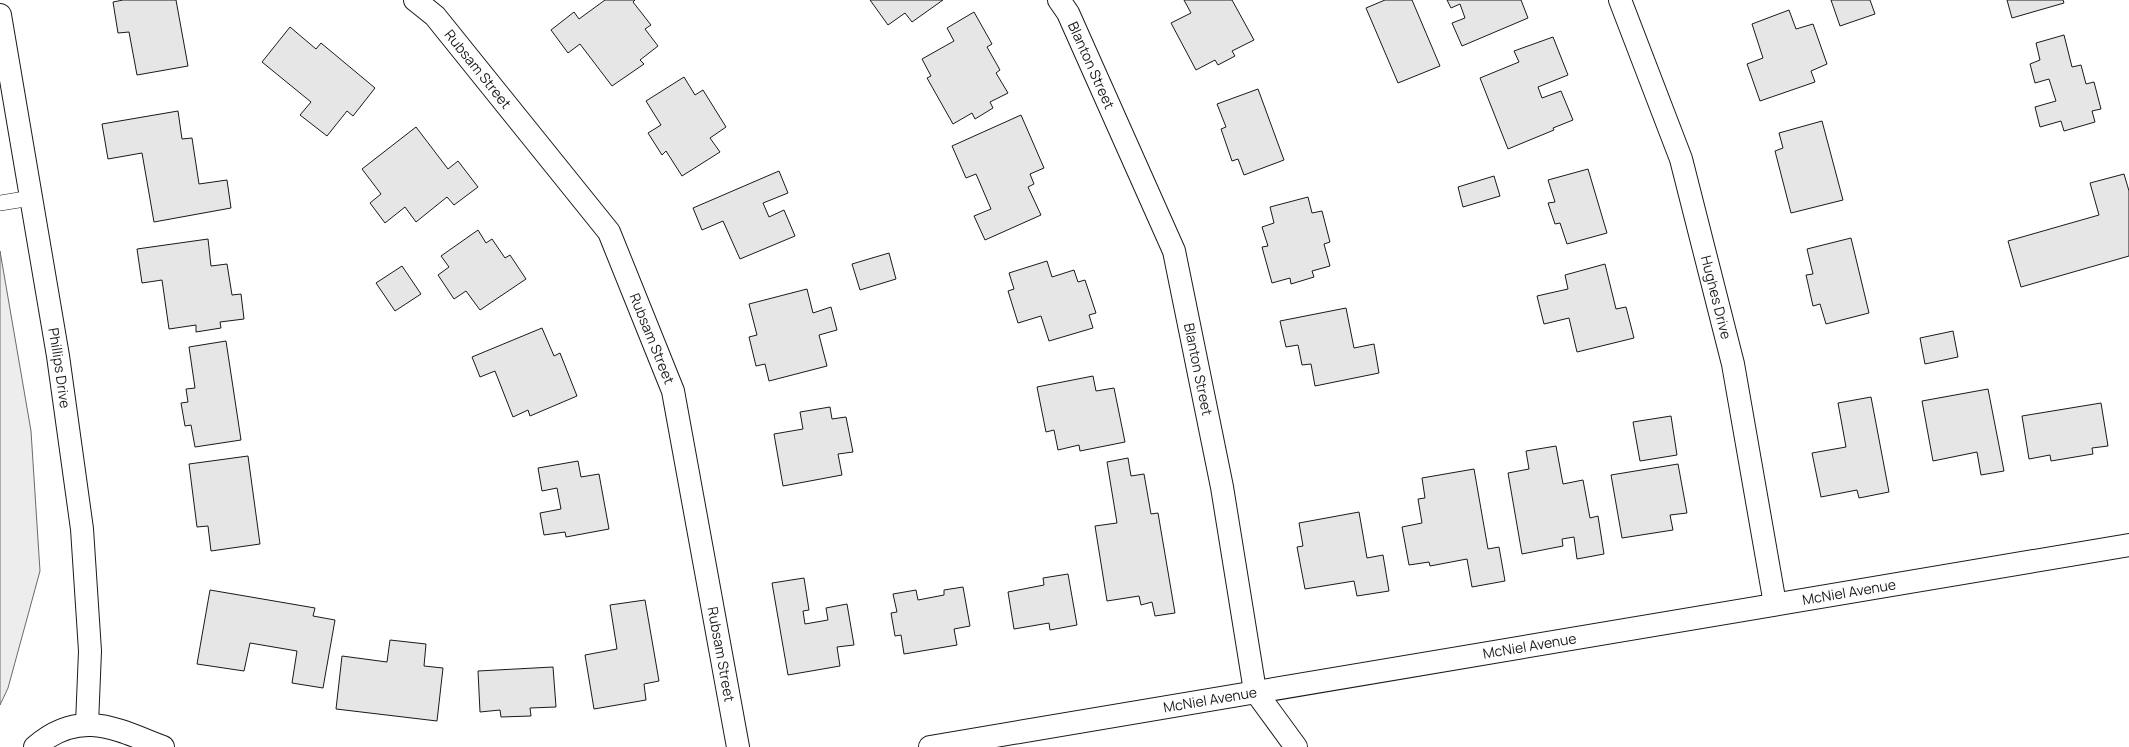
<svg xmlns="http://www.w3.org/2000/svg" width="2129" height="747" font-family="Manrope,sans-serif">
<style>
.green{fill:#ededed;stroke:#6a6a6a}
.building{fill:#e6e6e6;stroke:#1a1a1a}
.lines{fill:none;stroke-linecap:round;stroke-linejoin:round}
.lane-casing{stroke:#1a1a1a;stroke-width:16}
.street-casing{stroke:#1a1a1a;stroke-width:24}
.secondary-casing{stroke:#1a1a1a;stroke-width:24}
.lane{stroke:#fff;stroke-width:15}
.street{stroke:#fff;stroke-width:22}
.secondary{stroke:#fff;stroke-width:22}
.labels{text-anchor:middle;stroke-width:3;stroke-linejoin:round;paint-order:stroke}
.street-label{font-size:14px;fill:#1a1a1a;stroke:#fff}
</style>
<rect width="100%" height="100%" fill="#fff"/>
<!-- green -->
<polygon class="green" points="0,251 31,431 40,571 8,688 0,705"/>
<!-- building -->
<g class="building">
<polygon points="123,0 176,0 188,66 137,75 129,32 118,33 113,2"/>
<polygon points="605,0 635,0 633,2 651,25 645,29 658,46 640,60 644,64 612,86 580,44 568,53 551,30 574,12 579,19"/>
<polygon points="870,0 943,0 912,22 905,13 888,25"/>
<polygon points="1184,0 1232,0 1254,40 1232,51 1235,56 1218,65 1215,60 1196,70 1171,23 1191,13"/>
<polygon points="1385,0 1412,0 1440,66 1398,83 1366,8"/>
<polygon points="1447,0 1521,0 1528,18 1462,46 1452,23 1465,18 1460,4 1451,8"/>
<polygon points="1831,0 1870,0 1875,14 1840,26"/>
<polygon points="2007,0 2063,0 2064,3 2012,18"/>
<polygon points="1789,10 1796,29 1813,24 1827,64 1811,71 1815,82 1760,101 1747,64 1763,58 1752,24"/>
<polygon points="974,12 992,44 987,47 1000,70 996,73 1008,93 990,102 993,108 975,119 972,113 953,124 927,78 931,76 922,59 954,41 947,28"/>
<polygon points="290,27 316,49 321,43 375,88 353,116 347,111 327,136 300,115 311,102 262,62"/>
<polygon points="2064,35 2072,67 2081,65 2086,84 2094,82 2101,109 2092,111 2095,122 2064,131 2061,121 2040,127 2035,107 2056,101 2049,79 2035,83 2030,64 2040,60 2036,43"/>
<polygon points="1553,37 1568,75 1538,87 1542,98 1561,91 1573,120 1553,128 1554,130 1508,149 1480,78 1519,62 1514,51"/>
<polygon points="684,77 695,95 703,90 726,127 710,138 720,152 682,176 666,151 662,155 648,133 661,125 646,101"/>
<polygon points="1258,89 1284,160 1244,175 1238,159 1232,161 1221,129 1226,127 1217,104"/>
<polygon points="178,111 182,139 192,138 199,184 227,180 231,208 154,222 142,153 108,159 102,124"/>
<polygon points="1021,115 1044,168 1030,174 1034,184 1028,187 1041,215 985,240 974,216 991,209 976,174 966,178 952,146"/>
<polygon points="1822,121 1843,200 1791,213 1775,151 1783,148 1779,133"/>
<polygon points="416,127 448,169 458,161 478,187 454,205 447,197 416,222 405,207 385,223 370,203 381,194 362,169"/>
<polygon points="1588,169 1607,233 1567,244 1560,223 1555,224 1548,203 1555,202 1548,180"/>
<polygon points="779,171 788,193 763,203 769,217 784,210 795,236 740,259 723,221 702,230 693,208"/>
<polygon points="2124,174 2129,191 2129,256 2021,287 2008,241 2099,215 2090,183"/>
<polygon points="1494,176 1500,196 1463,207 1458,187"/>
<polygon points="1308,197 1312,213 1322,211 1330,242 1324,244 1330,266 1312,271 1314,277 1291,284 1290,278 1272,283 1262,247 1268,246 1262,227 1274,223 1270,207"/>
<polygon points="478,230 486,243 492,239 505,258 510,255 526,279 480,310 466,291 454,299 438,275 449,267 441,256"/>
<polygon points="1851,238 1869,313 1826,324 1820,304 1813,306 1806,275 1813,274 1807,249"/>
<polygon points="208,239 211,266 227,264 232,295 241,294 244,319 220,322 221,328 196,332 196,325 169,329 162,280 142,283 137,249"/>
<polygon points="889,253 896,279 860,290 852,264"/>
<polygon points="1047,261 1052,277 1074,270 1078,282 1085,280 1096,313 1089,315 1093,328 1049,341 1041,316 1018,323 1008,291 1014,289 1009,273"/>
<polygon points="1605,264 1616,309 1626,307 1634,338 1577,352 1569,318 1544,324 1537,296 1568,289 1565,275"/>
<polygon points="402,266 421,294 395,311 376,283"/>
<polygon points="807,289 813,313 831,307 837,330 819,335 827,366 769,381 765,364 756,366 749,337 757,335 749,304"/>
<polygon points="1346,308 1354,348 1374,344 1379,373 1315,386 1311,364 1302,365 1298,345 1286,347 1280,321"/>
<polygon points="542,328 554,356 560,353 577,396 530,416 528,410 513,417 495,371 480,377 472,357"/>
<polygon points="1953,331 1958,357 1925,364 1920,338"/>
<polygon points="226,341 241,440 195,447 191,425 185,426 181,403 188,402 186,389 195,388 189,347"/>
<polygon points="1093,376 1096,391 1114,388 1125,442 1080,451 1079,445 1058,450 1054,430 1046,432 1037,387"/>
<polygon points="1988,389 2004,471 1981,475 1977,452 1933,461 1922,401"/>
<polygon points="1871,397 1889,492 1859,498 1857,490 1821,497 1812,453 1846,447 1838,403"/>
<polygon points="2101,403 2108,446 2092,448 2093,454 2051,461 2050,455 2029,459 2022,416"/>
<polygon points="830,407 832,419 846,417 853,452 838,454 842,475 783,486 774,434 803,429 800,412"/>
<polygon points="1671,416 1677,455 1640,461 1633,422"/>
<polygon points="1556,446 1563,484 1583,480 1590,518 1598,516 1604,554 1577,559 1574,537 1562,539 1563,546 1522,554 1508,473 1529,469 1526,451"/>
<polygon points="248,456 260,544 211,551 208,526 197,527 189,464"/>
<polygon points="1128,458 1131,476 1144,474 1151,514 1158,513 1175,613 1155,616 1152,602 1141,605 1139,596 1107,601 1095,526 1117,523 1107,462"/>
<polygon points="578,461 581,477 599,474 609,529 566,537 565,532 544,535 540,513 561,509 557,488 542,491 538,468"/>
<polygon points="1678,464 1687,513 1670,515 1673,530 1622,538 1611,475"/>
<polygon points="1474,469 1488,549 1499,547 1505,581 1472,587 1467,559 1430,566 1429,562 1409,565 1402,527 1422,523 1418,499 1425,498 1422,478"/>
<polygon points="1359,512 1367,558 1383,555 1389,591 1357,596 1354,581 1305,589 1297,547 1303,546 1299,523"/>
<polygon points="1068,574 1077,625 1050,630 1049,623 1014,629 1008,592 1044,585 1043,578"/>
<polygon points="804,578 809,610 803,611 805,624 828,620 826,608 847,604 854,645 837,647 840,666 788,675 772,583"/>
<polygon points="963,587 970,626 954,629 957,645 904,654 901,635 895,636 891,613 897,612 893,594 916,590 918,600 944,595 944,590"/>
<polygon points="210,590 315,608 313,616 335,620 323,688 292,683 297,651 250,643 244,671 197,664"/>
<polygon points="645,600 659,681 644,684 646,700 594,709 585,655 617,649 610,605"/>
<polygon points="390,640 426,644 424,666 443,668 437,721 336,709 342,656 387,662"/>
<polygon points="553,667 556,707 530,708 531,716 501,717 500,710 480,712 478,671"/>
</g>
<g class="lines">
<!-- lane casing -->
<g class="lane-casing">
<polyline id="lane" points="0,203 31,198"/>
</g>
<!-- street casing -->
<g class="street-casing">
<g id="street">
<path id="s1" d="M415,0L435,16L609,232L673,391L738,747"/>
<path id="s2" d="M1059,0L1068,13L1174,251L1222,487L1255,691L1296,747"/>
<path id="s3" d="M1620,0L1681,159L1733,364L1775,604"/>
<path id="s4" d="M0,15L58,356L82,529L90,651L87,724"/>
</g>
</g>
<!-- secondary casing -->
<g class="secondary-casing">
<g id="secondary">
<path d="M35,747C80,708 116,729 163,747"/>
<path id="s5" d="M930,747L2129,545"/>
</g>
</g>
<!-- lane -->
<use href="#lane" class="lane"/>
<!-- street -->
<use href="#street" class="street"/>
<!-- secondary -->
<use href="#secondary" class="secondary"/>
</g>
<g class="labels">
<!-- street labels -->
<g class="street-label">
<text dy="5" stroke="none"><textPath href="#s2" startOffset="73">Blanton Street</textPath></text>
<text dy="5" stroke="none"><textPath href="#s1" startOffset="94">Rubsam Street</textPath></text>
<text dy="5" stroke="none"><textPath href="#s3" startOffset="313">Hughes Drive</textPath></text>
<text dy="5" stroke="none"><textPath href="#s1" startOffset="418">Rubsam Street</textPath></text>
<text dy="5" stroke="none"><textPath href="#s4" startOffset="358">Phillips Drive</textPath></text>
<text dy="5" stroke="none"><textPath href="#s2" startOffset="397">Blanton Street</textPath></text>
<text dy="5" stroke="none"><textPath href="#s5" startOffset="932">McNiel Avenue</textPath></text>
<text dy="5" stroke="none"><textPath href="#s5" startOffset="608">McNiel Avenue</textPath></text>
<text dy="5" stroke="none"><textPath href="#s1" startOffset="742">Rubsam Street</textPath></text>
<text dy="5" stroke="none"><textPath href="#s5" startOffset="284">McNiel Avenue</textPath></text>
</g>
</g>
</svg>
